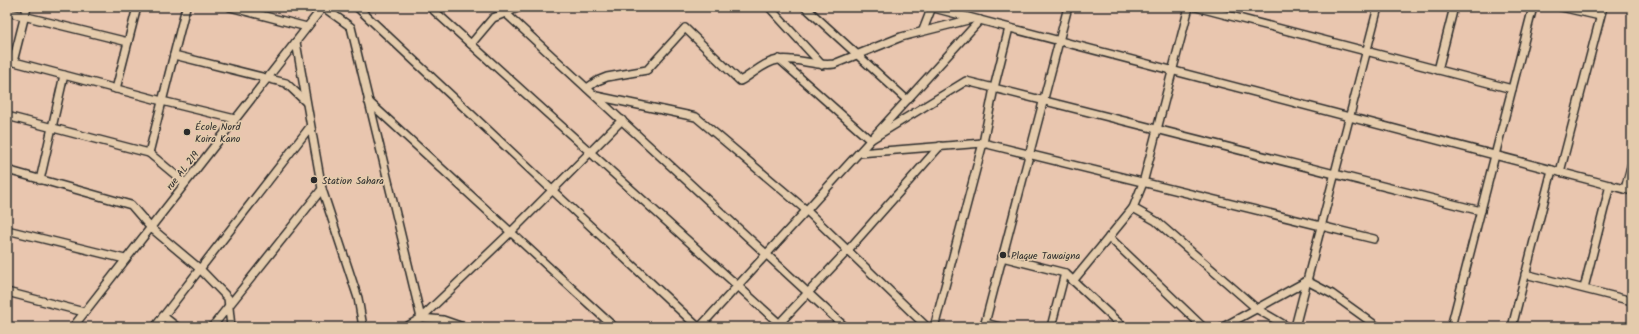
<svg xmlns="http://www.w3.org/2000/svg" width="1639" height="334" font-family="Kalam,sans-serif">
<style>
.lines{fill:none;stroke-linecap:round;stroke-linejoin:round}
.minor-casing{stroke:#2b2b2b;stroke-width:10}
.minor{stroke:#e4cbac;stroke-width:7}
.poi-dot{fill:#2b2b2b;stroke:#e4cbac;stroke-width:1.5}
.labels{text-anchor:middle;stroke-width:3.5;stroke-linejoin:round;paint-order:stroke}
.poi-label{font-size:10px;fill:#2b2b2b;stroke:#e4cbac;text-anchor:start}
.street-label{font-size:10px;fill:#2b2b2b;stroke:#e4cbac}
</style>
<rect width="100%" height="100%" fill="#e9c6af"/>
<filter id="ink" filterUnits="userSpaceOnUse"><feTurbulence type="fractalNoise" baseFrequency=".025" numOctaves="2"/><feDisplacementMap in="SourceGraphic" scale="8" xChannelSelector="R" yChannelSelector="G"/><feConvolveMatrix kernelMatrix="1 2 1 2 8 2 1 2 1" color-interpolation-filters="sRGB"/></filter>
<g filter="url(#ink)">
<g class="lines">
<!-- minor casing -->
<g class="minor-casing">
<g id="minor">
<polyline points="230,7 307,27"/>
<polyline points="323,7 351,27 421,318 443,320 463,327"/>
<polyline points="357,7 698,327"/>
<polyline points="430,7 783,327"/>
<polyline points="499,7 845,327"/>
<polyline points="769,7 822,65"/>
<polyline points="805,7 907,100"/>
<polyline points="930,7 1632,191"/>
<polyline points="1196,7 1512,89"/>
<polyline points="1561,7 1600,16"/>
<polyline points="7,12 128,42"/>
<polyline points="923,30 932,7"/>
<polyline points="296,42 322,189 358,298 363,327"/>
<polyline points="471,44 493,18 520,7"/>
<polyline points="174,55 286,83 306,102"/>
<polyline points="779,59 870,140 966,81 1481,211"/>
<polyline points="7,60 162,101 235,119"/>
<polyline points="13,62 27,7"/>
<polyline points="1438,70 1454,7"/>
<path d="M587,88L597,81L607,77L647,70L685,28L740,81C753,74 764,62 778,60C797,57 815,67 834,64L901,37L972,19"/>
<polyline points="116,89 137,7"/>
<polyline points="596,96 696,117 806,210 927,327"/>
<polyline points="368,101 614,327"/>
<polyline points="7,116 149,153 185,183"/>
<polyline points="149,153 186,7"/>
<polyline points="859,153 983,143 1374,239"/>
<polyline points="7,170 131,205 150,227 200,269 228,298 231,327"/>
<polyline points="1560,172 1603,7"/>
<polyline points="40,180 64,75"/>
<polyline points="1625,189 1632,163"/>
<polyline points="1133,208 1156,221 1257,309 1288,327"/>
<polyline points="7,230 125,259"/>
<polyline points="1109,237 1203,327"/>
<polyline points="1002,257 1065,273 1123,327"/>
<polyline points="1525,274 1632,301"/>
<polyline points="1073,281 1133,208 1143,183 1189,7"/>
<polyline points="1584,288 1610,185"/>
<polyline points="7,292 84,312"/>
<polyline points="163,316 177,327"/>
<polyline points="985,323 1000,327"/>
<polyline points="73,327 323,7"/>
<polyline points="155,327 310,127"/>
<polyline points="212,327 322,189"/>
<polyline points="406,327 421,318 511,232 622,120"/>
<polyline points="700,327 980,20"/>
<polyline points="776,327 848,250 940,146"/>
<polyline points="932,327 935,324 983,143 994,88 1009,28"/>
<polyline points="984,327 1068,7"/>
<polyline points="1051,327 1065,273"/>
<polyline points="1223,327 1307,281 1332,294 1378,327"/>
<polyline points="1295,327 1378,7"/>
<polyline points="1451,327 1533,7"/>
<polyline points="1512,327 1552,170"/>
</g>
</g>
<!-- minor -->
<use href="#minor" class="minor"/>
</g>
</g>
<!-- markers -->
<g class="poi-dot">
<circle cx="187" cy="132" r="4"/>
<circle cx="314" cy="180" r="4"/>
<circle cx="1003" cy="255" r="4"/>
</g>
<g class="labels">
<!-- poi labels -->
<g class="poi-label">
<text x="195" y="130">École Nord<tspan x="195" dy="12">Koira Kano</tspan></text>
<text x="322" y="184">Station Sahara</text>
<text x="1011" y="259">Plaque Tawaigna</text>
</g>
<!-- street labels -->
<g class="street-label">
<text transform="translate(182 170) rotate(-52)" y="4">rue AL 219</text>
</g>
</g>
<!-- margin -->
<rect width="1639" height="334" fill="none" stroke="#e4cbac" stroke-width="24"/>
<rect x="12" y="12" width="1615" height="310" fill="none" stroke="#2b2b2b" stroke-width="1.5" filter="url(#ink)"/>
</svg>
